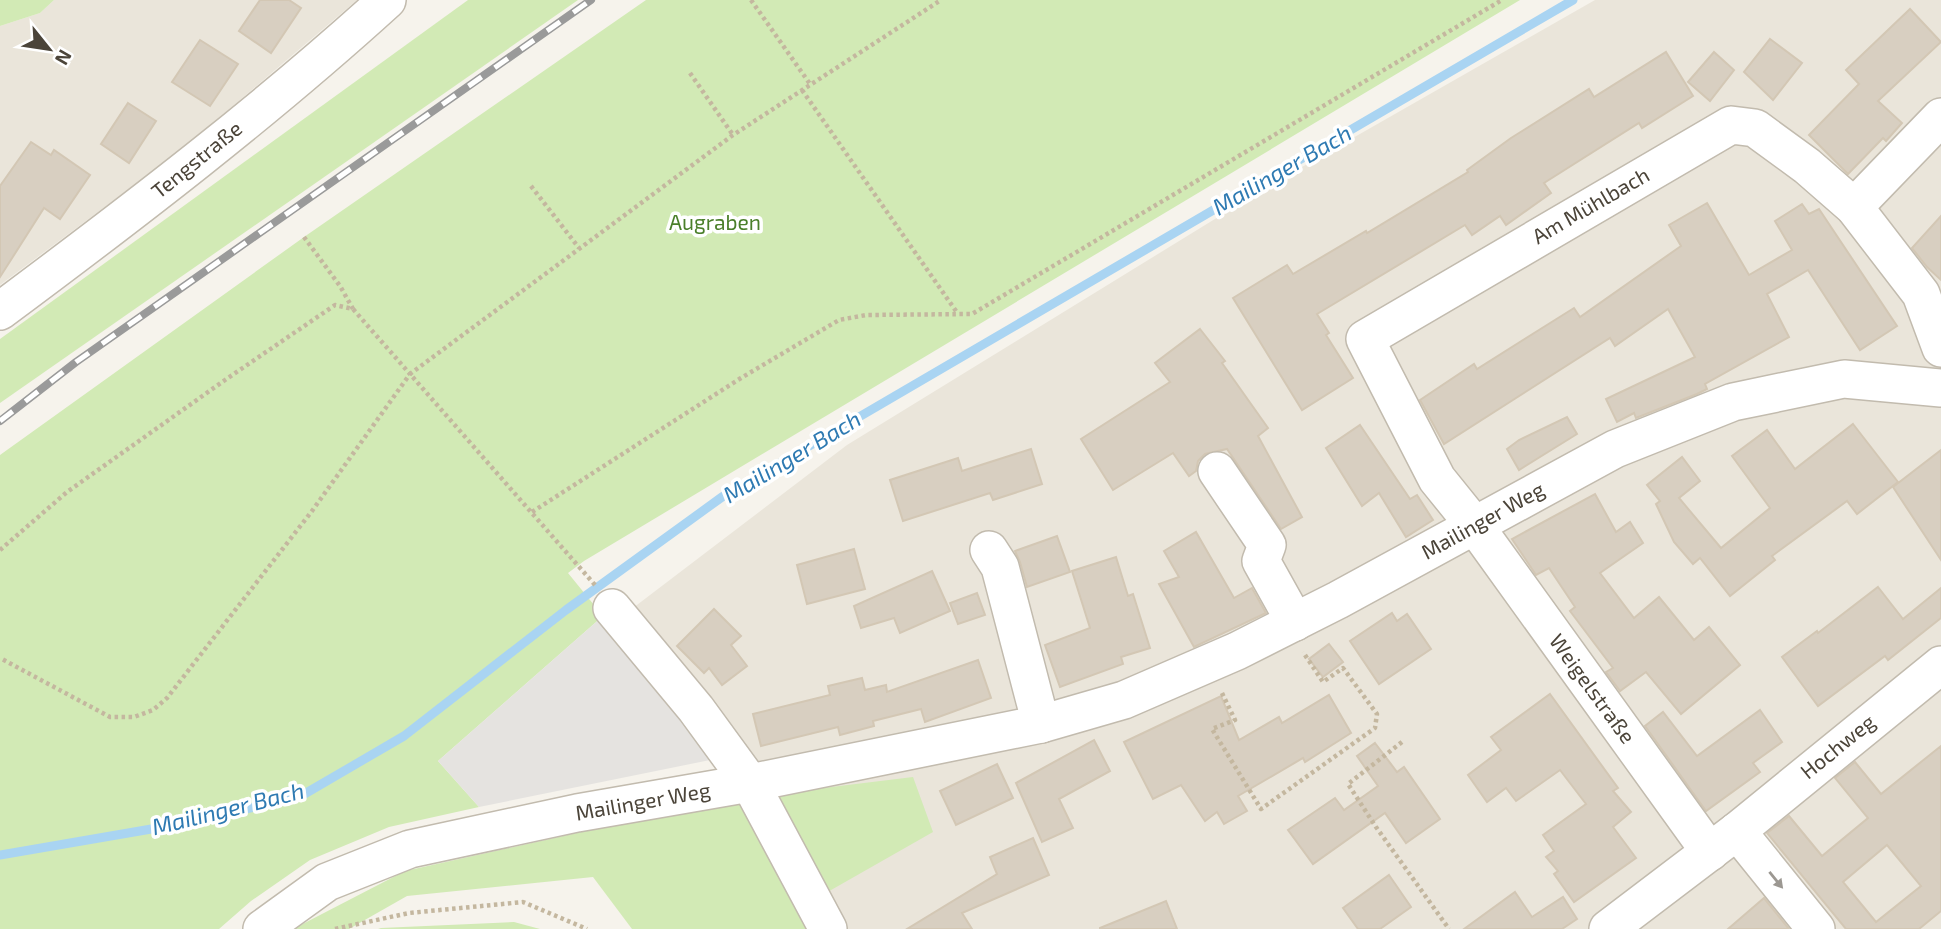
<svg xmlns="http://www.w3.org/2000/svg" width="1941" height="929" font-family="'Exo 2',sans-serif">
<style>
.residential{fill:#eae5da}
.green{fill:#d2eab5}
.parking{fill:#e5e3e0}
.lines{fill:none;stroke-linecap:round;stroke-linejoin:round}
.stream{stroke:#a9d4f2;stroke-width:9}
.building{fill:#d8cfc1;stroke:#d3c7b4;stroke-width:2;fill-rule:evenodd}
.minor-casing{stroke:#c2bbae;stroke-width:40}
.path{stroke:#c4b79f;stroke-width:4.5;stroke-dasharray:3.5 3.5;stroke-linecap:butt}
.minor{stroke:#fff;stroke-width:37}
.rail-casing{stroke:#9a9a9a;stroke-width:8}
.rail{stroke:#fff;stroke-width:5;stroke-dasharray:16;stroke-linecap:butt}
.oneway{fill:#9c9892}
.labels{text-anchor:middle;stroke-width:7;stroke-linejoin:round;paint-order:stroke}
.street-label{font-size:21px;fill:#4b4439;stroke:#fff}
.park-label{font-size:21px;fill:#4a7f2a;stroke:#fff}
.water-label{font-size:23px;font-style:italic;fill:#2e7ab2;stroke:#fff}
</style>
<rect width="100%" height="100%" fill="#f6f3ec"/>
<!-- residential -->
<g class="residential">
<polygon points="54,0 357,0 185,147 0,285 0,26 40,13"/>
<polygon points="1595,0 1941,0 1941,929 816,929 749,797 629,611 847,445 1267,187"/>
</g>
<!-- green -->
<g class="green">
<polygon points="0,0 54,0 40,13 0,26"/>
<polygon points="468,0 578,0 0,403 0,339"/>
<polygon points="646,0 1520,0 584,561 568,573 603,616 438,761 479,807 389,827 310,860 251,901 219,929 0,929 0,455 304,237"/>
<polygon points="913,777 933,832 803,906 812,929 632,929 593,877 407,896 349,929 293,929 405,871 725,800"/>
<polygon points="514,922 540,929 378,929 381,928"/>
</g>
<!-- parking -->
<polygon class="parking" points="603,616 715,759 479,807 438,761"/>
<g class="lines">
<!-- stream -->
<polyline class="stream" points="0,855 192,822 301,796 404,736 566,610 722,497 1573,0"/>
</g>
<!-- building -->
<g class="building">
<polygon points="260,0 289,0 301,8 271,53 239,31"/>
<polygon points="1910,9 1941,42 1878,101 1902,123 1886,141 1883,138 1848,174 1809,135 1859,84 1846,70"/>
<polygon points="1770,39 1802,63 1773,100 1744,72"/>
<polygon points="200,40 238,64 210,106 172,82"/>
<polygon points="1666,52 1693,96 1642,128 1639,123 1544,183 1551,193 1506,225 1500,216 1472,235 1465,225 1317,314 1329,333 1326,335 1353,378 1302,410 1233,298 1287,265 1293,274 1366,231 1367,233 1468,172 1467,170 1511,138 1589,89 1594,97"/>
<polygon points="1714,52 1734,70 1710,101 1688,82"/>
<polygon points="128,103 156,121 129,163 101,144"/>
<polygon points="31,142 51,155 54,150 90,175 60,219 44,208 0,277 0,186"/>
<polygon points="1707,203 1749,275 1792,250 1775,221 1802,204 1809,214 1819,209 1897,326 1860,350 1808,270 1767,294 1789,337 1705,384 1707,389 1697,394 1636,418 1634,413 1617,422 1606,399 1695,357 1668,309 1615,346 1610,338 1444,444 1420,400 1474,364 1477,369 1574,308 1580,317 1681,246 1669,225"/>
<polygon points="1941,216 1941,280 1927,267 1912,248"/>
<polygon points="1200,329 1225,361 1222,363 1268,428 1258,436 1302,517 1281,529 1227,449 1205,454 1198,461 1196,471 1189,476 1173,453 1113,490 1081,439 1170,382 1155,363"/>
<polygon points="1567,417 1577,434 1519,470 1507,449 1519,440"/>
<polygon points="1853,424 1898,482 1857,514 1847,501 1772,556 1775,560 1730,596 1700,558 1693,564 1674,542 1656,504 1660,501 1647,485 1682,457 1700,481 1679,498 1721,548 1770,508 1732,456 1767,430 1795,469"/>
<polygon points="1360,425 1410,499 1417,495 1433,520 1406,537 1379,493 1362,506 1326,448"/>
<polygon points="1031,449 1042,484 993,500 990,493 903,521 890,480 958,458 962,471"/>
<polygon points="1941,450 1941,560 1893,487"/>
<polygon points="1595,494 1616,532 1630,522 1643,543 1600,573 1634,618 1659,597 1694,640 1709,627 1740,665 1681,714 1646,672 1620,691 1606,672 1613,668 1570,611 1575,607 1549,568 1536,575 1512,539"/>
<polygon points="1196,532 1234,598 1252,588 1266,613 1194,647 1159,584 1179,577 1164,551"/>
<polygon points="1057,536 1070,572 1027,587 1020,562 1015,551"/>
<polygon points="854,549 865,589 807,604 797,565"/>
<polygon points="1116,557 1128,596 1133,594 1150,648 1121,657 1123,664 1060,687 1045,645 1090,628 1072,571"/>
<polygon points="932,571 950,611 900,633 894,618 861,628 854,606"/>
<polygon points="1878,587 1903,619 1941,588 1941,618 1888,660 1885,656 1818,706 1782,657 1817,631 1818,633"/>
<polygon points="977,593 985,615 958,624 950,603"/>
<polygon points="714,609 741,636 731,645 747,666 722,685 709,668 704,673 677,646"/>
<polygon points="1392,613 1397,621 1407,614 1431,649 1379,684 1350,641"/>
<polygon points="1329,644 1343,662 1323,677 1309,659"/>
<polygon points="978,660 991,698 925,722 921,709 873,721 874,726 840,735 838,727 761,746 753,714 830,695 828,686 862,678 865,690 886,685 887,692"/>
<polygon points="1550,694 1618,788 1613,791 1631,812 1613,827 1636,858 1574,902 1554,874 1558,871 1546,857 1554,851 1543,835 1586,804 1560,770 1516,801 1506,788 1487,802 1468,775 1501,750 1491,737"/>
<polygon points="1329,695 1351,733 1305,762 1303,758 1238,796 1247,811 1224,824 1217,812 1205,821 1181,785 1153,799 1124,742 1221,696 1239,740 1279,717 1282,723"/>
<polygon points="1760,710 1782,742 1753,763 1760,772 1706,811 1645,726 1663,712 1697,756"/>
<polygon points="1094,740 1110,771 1059,799 1073,828 1042,842 1016,783"/>
<polygon points="1375,743 1397,772 1404,767 1440,819 1406,843 1385,813 1313,864 1288,830 1335,798 1344,810 1378,786 1357,756"/>
<path d="M1941,746V911L1919,929H1846L1767,833L1789,816L1822,856L1868,818L1835,778L1855,762L1881,794ZM1887,845L1921,886L1876,922L1843,882Z"/>
<polygon points="997,764 1013,798 956,825 940,791"/>
<polygon points="1033,838 1049,875 962,913 972,929 907,929 997,874 990,857"/>
<polygon points="1389,875 1411,907 1380,929 1358,929 1343,908"/>
<polygon points="1515,892 1532,917 1563,897 1577,919 1562,929 1464,929"/>
<polygon points="1764,898 1789,929 1728,929"/>
<polygon points="1166,901 1177,929 1100,929 1100,928"/>
</g>
<g class="lines">
<!-- minor casing -->
<g class="minor-casing">
<g id="minor">
<polyline points="1854,207 1941,117"/>
<path d="M0,311C133,212 265,111 387,0"/>
<polyline points="1217,471 1267,545 1261,561 1295,622"/>
<polyline points="989,550 1000,567 1041,724"/>
<polyline points="612,608 696,709 750,783 828,929"/>
<polyline points="1737,831 1816,929"/>
<polyline points="1710,852 1475,526 1437,479 1365,339 1731,125 1755,128 1807,166 1854,207 1921,294 1941,348"/>
<polyline points="262,929 327,882 410,849 577,813 750,783 1041,724 1124,700 1237,651 1338,600 1615,449 1733,402 1844,379 1941,388"/>
<polyline points="1608,929 1737,831 1941,665"/>
</g>
</g>
<!-- path -->
<g class="path">
<polyline points="751,0 810,84"/>
<polyline points="690,73 733,135"/>
<polyline points="802,90 958,314"/>
<polyline points="531,186 579,248"/>
<polyline points="304,237 340,286 353,309"/>
<polyline points="532,512 741,378 839,320 866,315 972,314 1502,0"/>
<polyline points="0,550 67,492 225,380 335,305 353,309 410,374 312,511 167,698 153,710 134,717 110,717 0,658"/>
<polyline points="595,585 410,374 733,135 941,0"/>
<polyline points="1222,693 1235,720 1212,729 1261,809 1375,728 1377,714 1343,668 1323,682 1303,652"/>
<polyline points="1402,742 1348,784 1376,827 1449,929"/>
<polyline points="335,929 409,913 523,902 587,929"/>
</g>
<!-- minor -->
<use href="#minor" class="minor"/>
<!-- rail casing -->
<g class="rail-casing">
<polyline id="rail" points="0,421 76,362 591,0"/>
</g>
<!-- rail -->
<use href="#rail" class="rail"/>
</g>
<!-- one-way arrows -->
<defs><path id="oneway-solid" d="M-6-.8H1V-3.2L6.5 0L1 3.2V.8H-6Z" transform="scale(1.75)"/></defs>
<use class="oneway" href="#oneway-solid" transform="translate(1776 880) rotate(51)"/>
<g class="labels">
<!-- street labels -->
<g class="street-label">
<text transform="translate(197 160) rotate(-39)" y="7">Tengstraße</text>
<text transform="translate(1591 206) rotate(-30)" y="7">Am Mühlbach</text>
<text transform="translate(1483 521) rotate(-29)" y="7">Mailinger Weg</text>
<text transform="translate(1592 689) rotate(54)" y="7">Weigelstraße</text>
<text transform="translate(1838 747) rotate(-39)" y="7">Hochweg</text>
<text transform="translate(643 802) rotate(-10)" y="7">Mailinger Weg</text>
</g>
<!-- park labels -->
<g class="park-label">
<text x="715" y="230">Augraben</text>
</g>
<!-- water labels -->
<g class="water-label">
<text transform="translate(1282 170) rotate(-30)" y="8">Mailinger Bach</text>
<text transform="translate(792 457) rotate(-31)" y="8">Mailinger Bach</text>
<text transform="translate(228 809) rotate(-14)" y="8">Mailinger Bach</text>
</g>
</g>
<!-- north arrow -->
<g transform="translate(49 49) rotate(120)" stroke="#ffffff" stroke-width="5" paint-order="stroke">
<path d="M0-5L12 26L0 18L-12 26Z" fill="#4b4439"/>
<text y="-10" font-size="19" font-weight="bold" text-anchor="middle" fill="#4b4439">N</text>
</g>
</svg>
